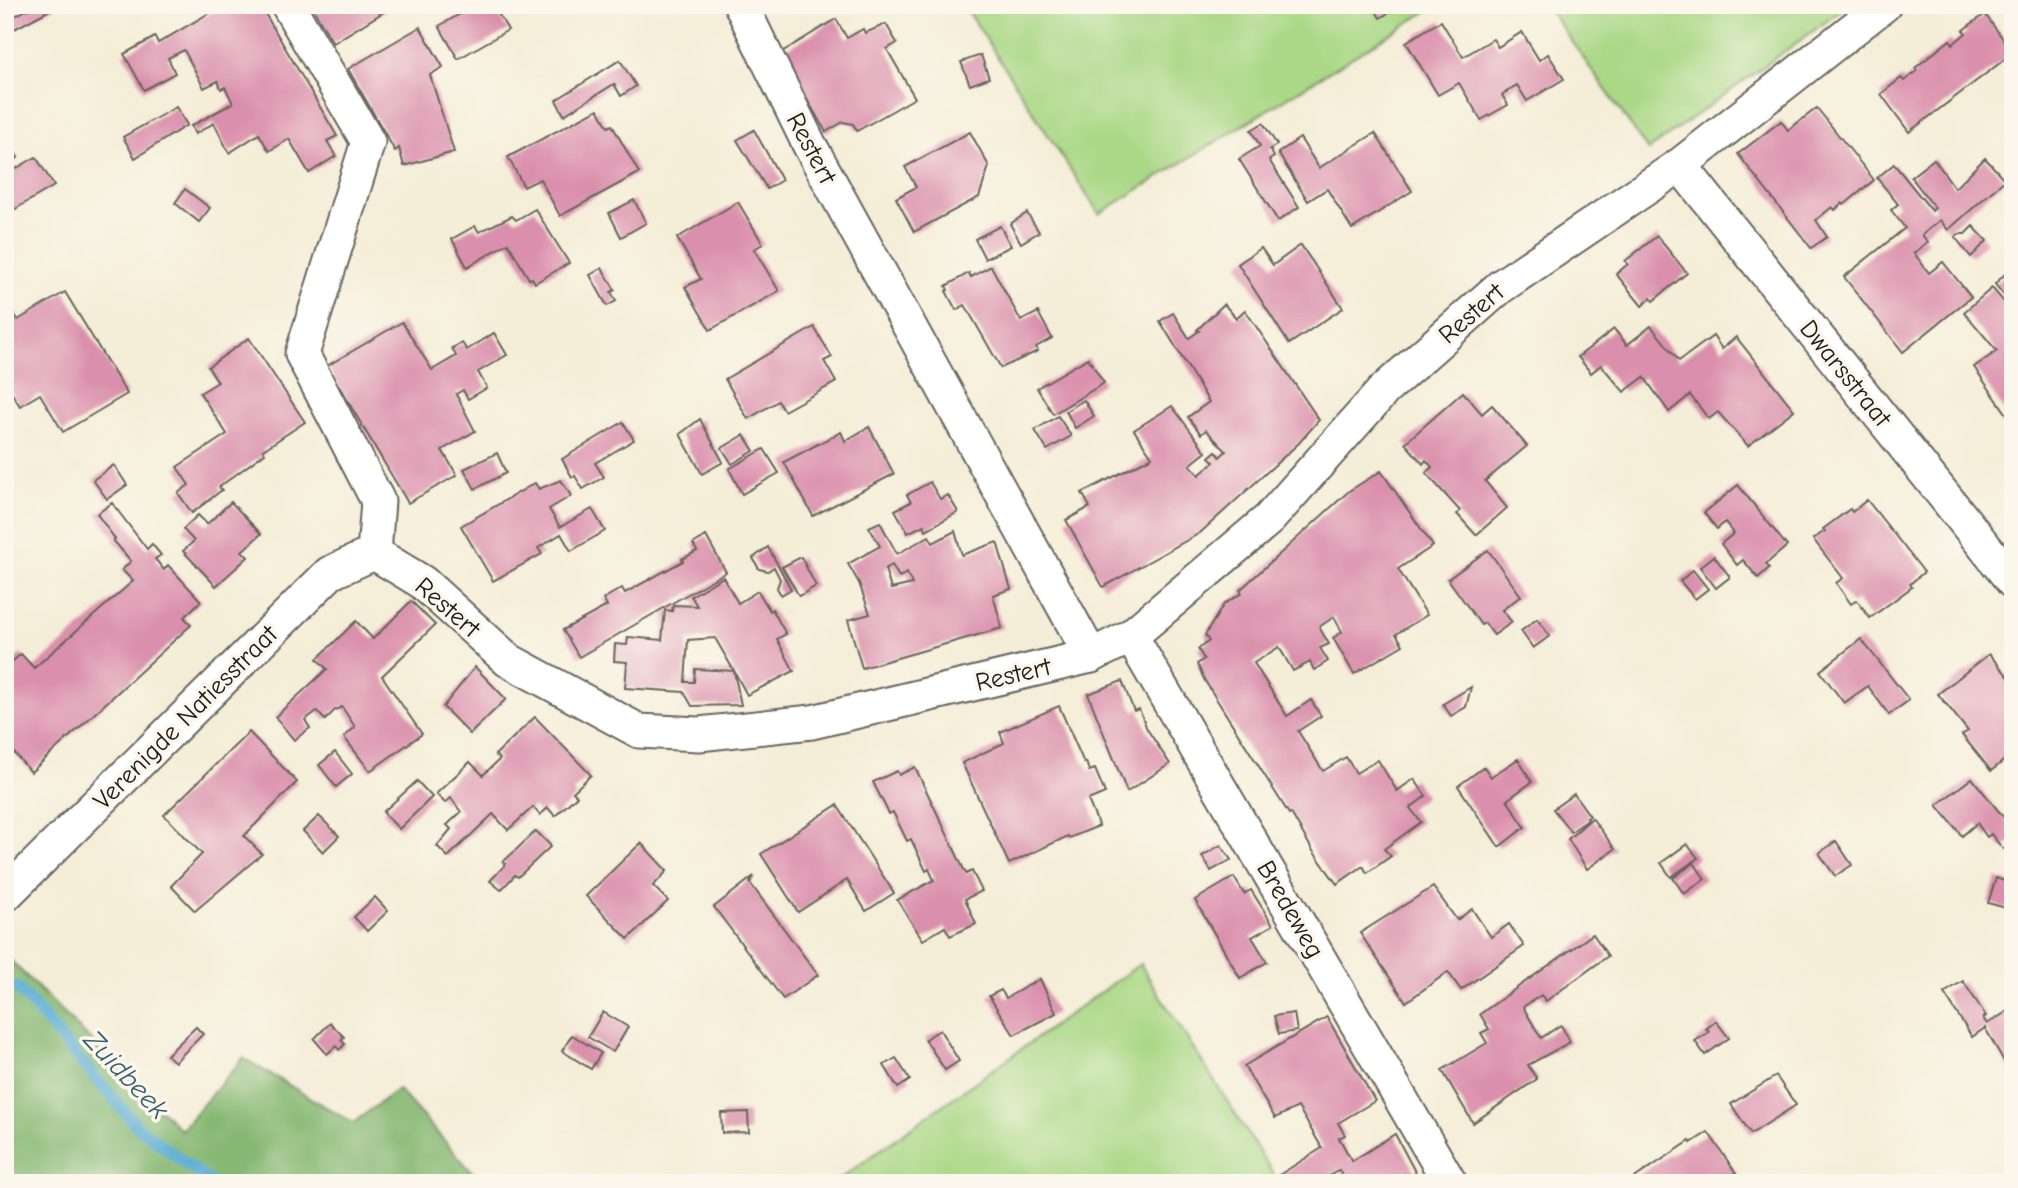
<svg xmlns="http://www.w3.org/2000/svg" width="2018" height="1188" font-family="'Comic Neue',sans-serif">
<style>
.green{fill:#aad886;stroke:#637a51;stroke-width:2}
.forest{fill:#87b873;stroke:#526a48;stroke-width:2}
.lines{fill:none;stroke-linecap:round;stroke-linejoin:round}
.stream{stroke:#58acd4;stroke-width:12}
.building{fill:#da8fac;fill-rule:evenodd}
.street-casing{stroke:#68655d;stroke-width:37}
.street{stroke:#fff;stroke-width:33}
.labels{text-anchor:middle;stroke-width:7;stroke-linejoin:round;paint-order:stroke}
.street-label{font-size:26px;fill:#1c1c1c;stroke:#fbf7ec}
.water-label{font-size:28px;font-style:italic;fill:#375d6f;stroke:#fbf7ec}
</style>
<rect width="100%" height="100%" fill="#fbf7ec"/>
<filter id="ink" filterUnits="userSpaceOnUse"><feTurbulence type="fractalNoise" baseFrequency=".0143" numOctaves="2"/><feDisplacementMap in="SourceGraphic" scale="14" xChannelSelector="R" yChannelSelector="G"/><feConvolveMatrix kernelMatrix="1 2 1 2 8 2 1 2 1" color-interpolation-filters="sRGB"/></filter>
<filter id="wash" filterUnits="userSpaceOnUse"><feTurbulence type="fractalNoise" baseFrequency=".00686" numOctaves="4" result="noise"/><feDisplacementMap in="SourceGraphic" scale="28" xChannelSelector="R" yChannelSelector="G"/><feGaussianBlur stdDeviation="1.57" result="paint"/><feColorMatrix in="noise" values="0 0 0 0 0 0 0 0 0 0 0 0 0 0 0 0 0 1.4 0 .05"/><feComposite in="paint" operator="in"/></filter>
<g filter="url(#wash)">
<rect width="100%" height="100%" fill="#f4edd7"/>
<!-- green -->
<g class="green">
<polygon points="964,5 1437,5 1099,214"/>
<polygon points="1546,5 1849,5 1648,150"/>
<polygon points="1140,964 1279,1183 834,1183"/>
</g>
<!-- forest -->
<polygon class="forest" points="5,955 181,1130 243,1058 353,1123 398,1089 482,1183 5,1183"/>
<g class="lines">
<!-- stream -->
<polyline class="stream" points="17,987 137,1126 211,1183"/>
</g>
<g id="blocks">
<!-- building -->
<g class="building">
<polygon points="36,5 59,5 5,34 5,21"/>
<polygon points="223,5 260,5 337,136 327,141 336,156 309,173 289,139 269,151 259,134 229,153 214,123 195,134 191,126 233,103 225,87 221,89 218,81 204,88 184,50 168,58 175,73 144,90 124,54 155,37 158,43"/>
<polygon points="311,5 395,5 333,43"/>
<polygon points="476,5 493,5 508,30 458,59 439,26"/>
<polygon points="1372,5 1402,5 1380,18"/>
<polygon points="1985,14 2013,53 1909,132 1881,94 1901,78 1904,81 1917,71 1915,68 1950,40 1953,44 1966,33 1963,30"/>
<polygon points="836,19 847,38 863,29 865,33 886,24 897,43 887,49 888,51 915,98 857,131 853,124 843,122 826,132 780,53"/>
<polygon points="1441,21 1463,57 1493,39 1498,47 1522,32 1539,60 1548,54 1564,79 1527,101 1517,85 1502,95 1508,105 1481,120 1459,83 1438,95 1406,42"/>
<polygon points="420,27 443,67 430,75 454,152 404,166 399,148 395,151 348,69"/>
<polygon points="981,55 989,78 970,85 961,62"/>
<polygon points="620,60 636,86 621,96 614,84 564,115 556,100"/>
<polygon points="176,107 187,125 135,158 123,137"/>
<polygon points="1817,108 1874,180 1844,205 1842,203 1835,210 1832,207 1816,220 1827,237 1811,248 1738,154 1781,121 1788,130"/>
<polygon points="598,109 608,127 612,125 639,173 560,216 540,179 524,187 508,157"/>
<polygon points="1263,123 1277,145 1270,149 1274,157 1269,160 1299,207 1278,221 1239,159 1260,146 1251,130"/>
<polygon points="754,130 782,180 767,189 737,140"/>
<polygon points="970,132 989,166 979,197 914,232 896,198 916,187 905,167"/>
<polygon points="1375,133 1412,191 1352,229 1327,189 1308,201 1278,153 1300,138 1319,168"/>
<polygon points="5,136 18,158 5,166"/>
<polygon points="36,157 54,186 5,215 5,175"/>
<polygon points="1985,158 2005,180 1948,230 1940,220 1922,235 1928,242 1914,253 1929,273 1943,262 1971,297 1903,352 1844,277 1905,228 1891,210 1898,204 1877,178 1894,164 1932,211 1935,208 1911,177 1934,159 1955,188"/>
<polygon points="185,189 210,208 199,222 175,203"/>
<polygon points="634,200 646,223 621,237 609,213"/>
<polygon points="738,202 763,244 754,249 779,291 710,330 685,287 701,279 677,238"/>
<polygon points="535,209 569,263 535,283 532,278 529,279 508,243 467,267 452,239 475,226 479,232 512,216 516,220"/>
<polygon points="1027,213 1039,232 1021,243 1010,224"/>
<polygon points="1000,226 1011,246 985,259 975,239"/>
<polygon points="1973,226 1987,241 1971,257 1955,237 1959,234 1965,234"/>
<polygon points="1657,236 1687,273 1653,301 1651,298 1642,306 1616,274 1628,264 1625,261"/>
<polygon points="1301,245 1343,308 1289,344 1238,264 1261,248 1273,265"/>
<polygon points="991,266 1021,321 1038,312 1052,338 1036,347 1038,351 1001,368 965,305 956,310 946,291 948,290 946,286 969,273 971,277"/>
<polygon points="602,268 615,290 611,292 616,301 607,306 590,275"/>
<polygon points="2013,271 2013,423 1974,367 1997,351 1964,312 1992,288 2004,302 2007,299 1995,284 2005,274 2007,277"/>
<polygon points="65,292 127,394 63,432 40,394 20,406 5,383 5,298 18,320"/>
<polygon points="1224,304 1236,318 1245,310 1319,420 1299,443 1200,533 1103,587 1066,520 1090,507 1082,493 1152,457 1134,430 1172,406 1206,452 1190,465 1199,475 1214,462 1209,457 1216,451 1220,457 1226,451 1206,430 1201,434 1188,417 1209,402 1160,321 1173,313 1189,338 1199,331 1197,330"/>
<polygon points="402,322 432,370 456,356 452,348 462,343 467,350 494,333 507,355 478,372 487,388 468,399 463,390 456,394 475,431 442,450 457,475 408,503 327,366"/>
<polygon points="1651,326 1679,361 1713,336 1722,349 1736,337 1794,410 1748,446 1718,412 1709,419 1690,395 1669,412 1644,377 1624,392 1601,365 1591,373 1578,357 1614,329 1627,345"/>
<polygon points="814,327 832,357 824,361 836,382 784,411 778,401 748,419 725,379"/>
<polygon points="249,338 305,422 263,450 265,453 219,487 222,490 192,513 178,493 189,485 177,467 227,434 200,393 218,382 208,367"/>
<polygon points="1088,358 1104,383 1053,414 1037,388"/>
<polygon points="1463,392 1482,414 1492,405 1527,446 1485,481 1507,508 1476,535 1457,514 1460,511 1426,473 1432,467 1426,460 1423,464 1405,443"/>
<polygon points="1084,400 1094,416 1075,428 1066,411"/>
<polygon points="1058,416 1071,436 1047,450 1035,430"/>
<polygon points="700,419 723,462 702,474 680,434"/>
<polygon points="623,422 634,440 595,463 604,477 583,489 575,476 572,477 562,459"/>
<polygon points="869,427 894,474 813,516 784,462 841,432 845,441"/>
<polygon points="744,435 754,451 732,464 722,448"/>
<polygon points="764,449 779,473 742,494 729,469"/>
<polygon points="497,453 506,473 475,489 464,469"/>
<polygon points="114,465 127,485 107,499 93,480"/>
<polygon points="1381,471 1433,546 1398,569 1427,615 1396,634 1403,645 1354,674 1333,638 1342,632 1334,617 1319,627 1329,644 1320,648 1328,661 1314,670 1310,662 1293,671 1279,647 1254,663 1287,716 1311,700 1321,716 1298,731 1323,771 1346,757 1356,773 1378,760 1397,791 1414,779 1426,796 1410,808 1421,822 1384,849 1391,856 1367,873 1363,866 1337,884 1313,851 1291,813 1289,814 1205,681 1197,664 1204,659 1198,649 1209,641 1205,635 1224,604 1242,593 1240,590 1349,491"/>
<polygon points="561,480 571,496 549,509 560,527 592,509 605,531 571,551 561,534 538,548 542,554 493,581 461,526 535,483 539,489"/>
<polygon points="930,482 940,499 948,495 958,512 926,530 924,525 908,533 895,510 911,502 907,495"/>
<polygon points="1738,485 1787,546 1766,564 1769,568 1758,578 1743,560 1737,565 1721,544 1734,533 1725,522 1717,529 1704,513"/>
<polygon points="1867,500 1924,572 1910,584 1912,587 1870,618 1857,600 1851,604 1836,583 1843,578 1813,539 1825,531 1823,529 1850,509 1852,512"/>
<polygon points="231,502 261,534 242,551 248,557 216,586 183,551 194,541 183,529 198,515 207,524"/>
<polygon points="112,503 147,549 152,544 161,555 155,559 164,570 168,565 201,601 184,617 191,625 31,772 5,743 5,695 10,690 5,685 5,663 9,659 12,662 21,654 34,668 133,581 122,570 131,561 113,540 115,539 97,514"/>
<path d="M880,522L897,554L929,536L933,543L955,531L962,555L997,542L1011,589L993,595L1002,628L862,668L848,620L870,614L859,583L848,564L880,546L869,527ZM892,565L899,577L907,573L912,584L891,589L885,569Z"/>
<polygon points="706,536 726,572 579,657 563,630 607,606 603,599 622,588 625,593 683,561 682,559 697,551 693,544"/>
<polygon points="768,547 791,589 781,595 777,588 780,579 774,567 768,571 759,569 753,558"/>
<polygon points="1488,550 1521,596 1502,610 1512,622 1494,635 1485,623 1481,625 1448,579"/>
<polygon points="1714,556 1730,577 1716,588 1700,567"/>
<polygon points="801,557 816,586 799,596 782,567"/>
<polygon points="1693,570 1708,589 1695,599 1680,581"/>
<path d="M723,577L738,603L758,591L770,611L772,609L786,634L777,639L794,671L747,695L734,671L741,705L692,706L684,692L625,688L627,662L614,661L615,644L627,645L628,637L662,640L665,610L672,611L673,605L697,606L691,596ZM715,638L734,671L695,669L694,682H685L688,640Z"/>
<polygon points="411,601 435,625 382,676 422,734 370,771 344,737 355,727 342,707 335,710 325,720 317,711 305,720 310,728 294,740 275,717 327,669 317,659 356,621 373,639"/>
<polygon points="1537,619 1550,636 1533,648 1521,631"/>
<polygon points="1861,639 1909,700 1889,715 1868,686 1844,703 1820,671"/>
<polygon points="1989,654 2013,682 2013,753 1991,771 1962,735 1968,731 1938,694"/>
<polygon points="475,667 506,699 470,734 443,707"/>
<polygon points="1122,681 1134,711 1139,709 1147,729 1170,764 1127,792 1088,694"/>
<polygon points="1471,687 1466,707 1451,716 1443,704"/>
<polygon points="1059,706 1084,763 1086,762 1089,771 1095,769 1105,793 1088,800 1099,826 1069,838 1068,836 1009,864 962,763 1004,743 1000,732"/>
<polygon points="535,717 591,775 573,792 577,796 555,816 548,808 540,815 533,807 508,830 493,814 448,857 437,846 451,829 447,825 461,812 451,798 445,803 436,794 470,762 483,775 500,759 495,755"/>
<polygon points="249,732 297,782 244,836 262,854 195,911 171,886 202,854 164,815"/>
<polygon points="335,752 352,774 336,787 319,765"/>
<polygon points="1518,759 1532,782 1507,800 1525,827 1499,847 1458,786 1484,767 1491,777"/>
<polygon points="915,767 966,874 972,871 982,891 965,899 976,924 950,936 945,927 923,940 897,900 934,880 929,869 926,871 911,839 907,841 893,812 889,814 873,782 897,771 899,775"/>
<polygon points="1972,778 2013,829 2013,841 2003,849 1991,834 1987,837 1977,823 1962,836 1937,805"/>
<polygon points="417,781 432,797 399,829 383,812"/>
<polygon points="1574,794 1590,816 1587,818 1588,820 1571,832 1553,809"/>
<polygon points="837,805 894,893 866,911 847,880 798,912 761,854"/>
<polygon points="319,816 339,836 323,852 303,831"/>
<polygon points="1592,818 1615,849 1587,869 1568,839"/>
<polygon points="536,831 551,846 518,877 515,875 501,890 490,881 506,864 503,862"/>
<polygon points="1836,841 1852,865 1835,876 1819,853"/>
<polygon points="641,843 667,871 653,886 668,901 628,939 586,896"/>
<polygon points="1687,844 1698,858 1671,877 1661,863"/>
<polygon points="1221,845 1231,860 1211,871 1202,856"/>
<polygon points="1694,863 1705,879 1684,894 1673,878"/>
<polygon points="754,876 750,883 818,975 783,999 714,907"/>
<polygon points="1234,877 1244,894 1251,890 1273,925 1252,937 1267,962 1240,978 1195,900"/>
<polygon points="1996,878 2013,884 2013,910 1988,903"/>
<polygon points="1433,887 1457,920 1472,909 1491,937 1509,924 1524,946 1461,990 1448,972 1406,1002 1360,933"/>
<polygon points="375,897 388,911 367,931 354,917"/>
<polygon points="1593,934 1608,956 1546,1001 1541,995 1523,1007 1541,1038 1561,1025 1570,1042 1528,1065 1537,1079 1473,1123 1442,1070 1487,1043 1481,1033 1489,1029 1480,1014"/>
<polygon points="1040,979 1056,1013 1014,1035 989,996 1001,990 1006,998"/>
<polygon points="1963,981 1986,1016 1983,1018 1987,1024 2013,1008 2013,1077 1985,1028 1972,1037 1944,993"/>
<polygon points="603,1012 628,1027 613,1052 588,1037"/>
<polygon points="1294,1013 1297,1031 1279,1034 1274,1016"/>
<polygon points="1327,1017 1375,1101 1338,1123 1345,1135 1339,1138 1352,1161 1395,1134 1421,1183 1346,1183 1339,1170 1318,1183 1283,1183 1279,1175 1322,1148 1298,1107 1275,1118 1244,1066"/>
<polygon points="1716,1021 1729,1038 1705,1055 1695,1041 1709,1032 1706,1029"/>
<polygon points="330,1023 344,1037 341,1040 345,1044 339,1050 336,1046 327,1054 314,1039"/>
<polygon points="196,1027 203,1034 175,1062 167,1055"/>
<polygon points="940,1030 959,1061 945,1070 925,1039"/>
<polygon points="572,1035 601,1053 591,1069 562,1051"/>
<polygon points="896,1058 910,1080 898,1088 884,1065"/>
<polygon points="1776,1076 1796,1105 1751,1134 1731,1104"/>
<polygon points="748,1112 749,1132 722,1133 721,1113"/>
<polygon points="1708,1132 1742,1182 1740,1183 1627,1183 1690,1141 1691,1143"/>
</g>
</g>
</g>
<g filter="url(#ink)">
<use href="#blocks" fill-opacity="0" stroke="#68655d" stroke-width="2"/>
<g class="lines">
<!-- street casing -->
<g class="street-casing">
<g id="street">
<polyline points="288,5 368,142 302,354 378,501 374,553"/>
<polyline points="741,5 809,144 1091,656"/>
<polyline points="1680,165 2013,582"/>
<polyline points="374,553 422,582 508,660 639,731 699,734 812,722 1091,656 1131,636 1269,519 1384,390 1500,287 1680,165 1884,5"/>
<polyline points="1131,636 1450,1183"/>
<polyline points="5,895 330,573 374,553"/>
</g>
</g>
<!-- street -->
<use href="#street" class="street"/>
</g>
</g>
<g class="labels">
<!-- street labels -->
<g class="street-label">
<text transform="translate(812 148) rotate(62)" y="9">Restert</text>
<text transform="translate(1471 313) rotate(-41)" y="9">Restert</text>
<text transform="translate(1846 373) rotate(51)" y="9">Dwarsstraat</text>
<text transform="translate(448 607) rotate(41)" y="9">Restert</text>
<text transform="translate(1013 674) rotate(-13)" y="9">Restert</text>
<text transform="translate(185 717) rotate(-45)" y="9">Verenigde Natiesstraat</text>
<text transform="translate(1291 909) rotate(60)" y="9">Bredeweg</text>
</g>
<!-- water labels -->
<g class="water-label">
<text transform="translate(127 1074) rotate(47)" y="10">Zuidbeek</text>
</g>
</g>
<!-- margin -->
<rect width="2018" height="1188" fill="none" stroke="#fbf7ec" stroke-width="28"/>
</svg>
